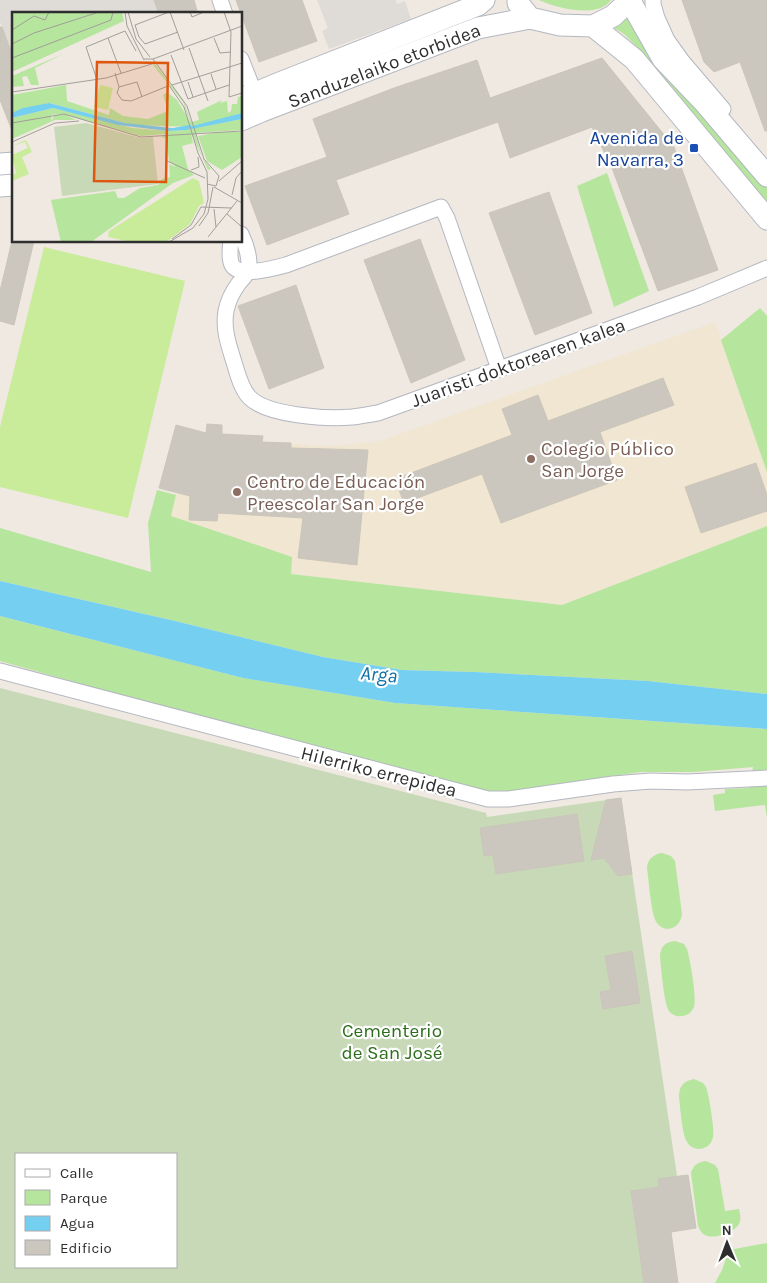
<svg xmlns="http://www.w3.org/2000/svg" width="767" height="1283" font-family="Karla,sans-serif">
<style>
.education{fill:#f0e6d1}
.green{fill:#b6e59e}
.cemetery{fill:#c8d9b8;fill-rule:evenodd}
.pitch{fill:#c9ec9a}
.plaza{fill:#dfdcd8}
.water{fill:#75cff0}
.building{fill:#cbc7bf;stroke:#cbc5ba}
.lines{fill:none;stroke-linecap:round;stroke-linejoin:round}
.street-casing{stroke:#b4b7c1;stroke-width:17}
.secondary-casing{stroke:#b4b7c1;stroke-width:23}
.street{stroke:#fff;stroke-width:15}
.secondary{stroke:#fff;stroke-width:21}
.transit-dot{fill:#1a4fb4;stroke:#fff;stroke-width:2}
.education-dot{fill:#8d6e63;stroke:#fff;stroke-width:2}
.labels{text-anchor:middle;stroke-width:4.5;stroke-linejoin:round;paint-order:stroke}
.street-label{font-size:19px;fill:#2e2e2e;stroke:#fff}
.transit-label{font-size:19px;fill:#164399;stroke:#fff;text-anchor:end}
.education-label{font-size:19px;fill:#785e54;stroke:#fff;text-anchor:start}
.park-label{font-size:19px;fill:#2c6e1b;stroke:#fff}
.water-label{font-size:20px;font-style:italic;fill:#0d6fa3;stroke:#fff}
.inset-river{fill:none;stroke:#75cff0;stroke-width:2.5}
.inset-road{fill:none;stroke:#a29e99;stroke-width:1}
.view{fill:#df570e;fill-opacity:0.15;stroke:#df570e;stroke-width:2.5}
.inset-edge{fill:none;stroke:#2e2e2e;stroke-width:2.5}
</style>
<rect width="100%" height="100%" fill="#efe9e1"/>
<!-- education -->
<polygon class="education" points="715,322 767,472 767,526 562,605 291,574 171,516 178,489 204,459 207,424 222,425 221,437 235,438 235,435 263,436 263,442 333,446 380,441"/>
<!-- green -->
<g class="green">
<path d="M539,0H611C598,19 556,8 539,0Z"/>
<polygon points="631,8 767,185 767,203 641,51 624,34 608,24"/>
<polygon points="607,173 649,291 614,307 577,186"/>
<polygon points="760,308 767,316 767,472 721,340"/>
<polygon points="157,490 176,495 171,516 292,557 291,574 562,605 767,526 767,694 648,681 474,672 402,670 323,657 175,621 0,581 0,528 151,572 148,523"/>
<polygon points="0,616 243,678 395,703 767,729 767,818 765,805 715,811 713,795 725,793 725,789 749,788 753,767 694,772 641,772 495,793 238,728 0,661"/>
<path d="M662,853L671,856L675,861L682,914C681,927 666,935 657,923C651,916 649,880 647,869C647,860 653,854 662,853Z"/>
<path d="M675,941L684,944L687,949C690,958 697,999 694,1007C692,1012 687,1016 682,1016C677,1017 672,1015 669,1011C664,1004 661,967 660,957C660,947 665,942 675,941Z"/>
<path d="M694,1079L703,1083L706,1087C709,1095 715,1131 713,1137C712,1144 706,1149 699,1149C694,1149 689,1146 687,1142C682,1134 680,1106 679,1096C679,1086 684,1081 694,1079Z"/>
<path d="M706,1161L715,1165L718,1169L725,1211L739,1209C740,1213 741,1218 740,1221C738,1232 714,1240 705,1235C701,1233 700,1230 698,1226L691,1173C693,1165 698,1162 706,1161Z"/>
<polygon points="767,1243 767,1283 715,1283 722,1270 729,1250"/>
</g>
<!-- cemetery -->
<path class="cemetery" d="M0,688L486,813L487,817L621,798L677,1176L688,1175L696,1228L671,1232L678,1283H0ZM16,1154H176V1267H16Z"/>
<!-- pitch -->
<polygon class="pitch" points="44,247 185,281 128,518 0,487 0,427"/>
<!-- plaza -->
<g class="plaza">
<polygon points="0,0 154,0 159,14 14,14 14,60 0,22"/>
<polygon points="317,0 396,0 397,4 405,1 411,19 329,49 322,31 328,28"/>
</g>
<!-- water -->
<polygon class="water" points="0,581 175,621 323,657 402,670 474,672 648,681 767,694 767,729 395,703 243,678 0,616"/>
<!-- building -->
<g class="building">
<polygon points="154,0 194,0 198,14 159,14"/>
<polygon points="236,0 302,0 317,41 259,62"/>
<polygon points="682,0 767,0 767,131 765,131 740,62 714,72 704,62"/>
<polygon points="0,27 2,27 14,60 13,133 0,100"/>
<polygon points="602,58 674,147 718,270 658,291 612,168 592,127 510,158 498,122 336,180 349,214 267,245 245,186 327,157 313,119 394,88 477,60 490,98"/>
<polygon points="549,192 592,313 535,335 489,213"/>
<polygon points="420,239 465,360 411,383 364,260"/>
<polygon points="12,241 34,241 14,325 0,321 0,291"/>
<polygon points="296,285 324,368 269,389 238,306"/>
<polygon points="663,378 674,405 600,432 617,480 501,523 482,474 404,503 395,479 512,435 502,409 538,395 548,421"/>
<polygon points="207,424 222,425 222,434 263,436 262,442 291,443 291,448 368,450 357,565 298,558 303,518 218,513 217,521 189,520 190,496 159,488 176,425 206,433"/>
<polygon points="756,463 767,495 767,511 701,533 685,487"/>
<polygon points="621,798 632,874 618,876 604,858 591,860 606,800"/>
<polygon points="577,814 584,861 496,874 493,855 484,856 480,828"/>
<polygon points="632,951 640,1003 603,1009 600,992 611,990 605,956"/>
<polygon points="688,1175 696,1228 671,1232 678,1283 644,1283 631,1191 659,1187 658,1179"/>
</g>
<g class="lines">
<!-- street casing -->
<g class="street-casing">
<g id="street">
<polyline points="220,0 225,14"/>
<polyline points="653,0 653,4 657,18 667,40 682,61 723,109"/>
<polyline points="241,59 258,102"/>
<path d="M241,234C246,244 251,260 248,271C246,275 242,280 239,283C233,291 228,301 226,311C223,328 228,343 233,359C237,371 240,387 249,397C267,416 327,419 352,417C361,416 370,414 378,413L698,297L767,268"/>
<path d="M231,241C230,248 229,259 232,265C239,278 275,268 286,265L441,207L447,218L499,369"/>
<polyline points="0,671 488,799 508,799 613,784 651,781 687,782 767,778"/>
</g>
</g>
<!-- secondary casing -->
<g class="secondary-casing">
<g id="secondary">
<polyline points="518,0 518,3 530,18 560,25 593,26 613,16 630,0"/>
<polyline points="630,1 663,59 704,102 767,176"/>
<polyline points="593,26 634,59 767,219"/>
<polyline points="241,99 277,84 478,5 484,0"/>
<polyline points="241,120 262,111 478,28 530,18"/>
<polyline points="0,164 14,163"/>
<polyline points="0,186 14,185"/>
</g>
</g>
<!-- street -->
<use href="#street" class="street"/>
<!-- secondary -->
<use href="#secondary" class="secondary"/>
</g>
<!-- markers -->
<rect class="transit-dot" x="689" y="143" width="10" height="10" rx="2.5"/>
<g class="education-dot">
<circle cx="531" cy="459" r="5"/>
<circle cx="237" cy="492" r="5"/>
</g>
<g class="labels">
<!-- street labels -->
<g class="street-label">
<text transform="translate(384 65) rotate(-21)" y="7">Sanduzelaiko etorbidea</text>
<text transform="translate(518 362) rotate(-20)" y="7">Juaristi doktorearen kalea</text>
<text transform="translate(379 771) rotate(14)" y="7">Hilerriko errepidea</text>
</g>
<!-- transit labels -->
<g class="transit-label">
<text x="684" y="144">Avenida de<tspan x="684" dy="22">Navarra, 3</tspan></text>
</g>
<!-- education labels -->
<g class="education-label">
<text x="541" y="455">Colegio Público<tspan x="541" dy="22">San Jorge</tspan></text>
<text x="247" y="488">Centro de Educación<tspan x="247" dy="22">Preescolar San Jorge</tspan></text>
</g>
<!-- park labels -->
<g class="park-label">
<text x="392" y="1037">Cementerio<tspan x="392" dy="22">de San José</tspan></text>
</g>
<!-- water labels -->
<g class="water-label">
<text transform="translate(379 674) rotate(5)" y="7">Arga</text>
</g>
</g>
<!-- overview -->
<g transform="translate(12 12)">
<rect width="230" height="230" fill="#efe9e1"/>
<path d="M0,0H110L112,9L0,60ZM51,42L23,56L27,73H19L15,64L10,65L12,74L0,75V64ZM143,52L172,90L179,110L187,108L185,100L210,88L208,91L215,89L216,101L219,99L220,92H225L226,85L230,84V101L181,116L230,107V118L183,121L190,145L199,157L196,158L179,121L181,131L170,134L176,157L182,163L161,171L79,230H49L39,188L103,179L106,186H112L128,176L146,173L150,167L158,165L157,152L164,155L157,149L154,126H150L153,122L129,124L49,102L28,104L39,103L40,109L42,103H53L64,108H43L0,127V106L41,96L120,116L156,119L174,118L180,115L121,113L37,91L0,101V83L54,73L55,89L97,103L98,96L111,104L136,107L156,99L151,83L155,80L165,88L178,110L171,90L141,53ZM207,120H230V145L210,158L195,149L186,124Z" fill="#b6e59e"/>
<path d="M74,111L129,126L141,125L146,172L50,184L42,115Z" fill="#c8d9b8"/>
<path d="M88,73L101,76L96,98L82,95ZM14,128L20,140L10,145L17,162L0,169V163L4,161L0,143L16,136L13,130L0,134ZM181,166L187,169L192,191L187,194L178,212L154,230H118L96,225L97,219Z" fill="#c9ec9a"/>
<path d="M37,91L113,111L159,116H173L230,101V107L174,118L156,119L106,113L41,96L0,106V101L11,96Z" fill="#75cff0"/>
<path class="inset-river" d="M163,117L179,114"/>
<path class="inset-road" d="M113,0L115,14L132,48M116,0L124,27L138,45M157,0L123,13L127,25L133,32L166,20M158,0L172,38M178,0L180,5L192,0M212,0L219,20L217,85L230,81M0,18L22,4L33,8L37,0M96,26L109,61M202,26L208,41L219,40M0,32L22,21L87,0M177,36L196,89M159,43L176,87L217,73M0,46L99,8L101,0M132,47H141L175,94L192,147L207,164L204,174L195,172M141,47L230,14M103,61L107,75L105,81L110,88L119,89L156,74M199,62L204,77M84,65L74,35L113,19L124,39M176,70L181,85M156,72L172,95L186,141L195,160M160,73L230,51M107,75L125,70L130,85M0,80L94,66L143,51M0,111L52,102L129,125L230,119M0,130L43,111L67,109M155,149L193,166M179,158L187,155L186,145M207,169L230,149M202,175L230,191M220,183L224,166L230,159M202,197L204,215M215,202L230,215M187,214L196,201L201,175M196,225L225,189M160,227L179,213L189,195L220,196M157,230L181,216L192,202L196,187L195,160"/>
<path class="view" d="M85,50L156,51L154,170L82,169Z"/>
<rect width="230" height="230" class="inset-edge"/>
</g>
<!-- legend -->
<rect x="15" y="1153" width="162" height="115" fill="#ffffff" stroke="#ababab"/>
<rect x="25" y="1169" width="25" height="8" fill="#ffffff" stroke="#ababab"/>
<text x="60" y="1178" font-size="15" fill="#2e2e2e">Calle</text>
<rect x="25" y="1190" width="25" height="15" fill="#b6e59e" stroke="#ababab"/>
<text x="60" y="1203" font-size="15" fill="#2e2e2e">Parque</text>
<rect x="25" y="1216" width="25" height="15" fill="#75cff0" stroke="#ababab"/>
<text x="60" y="1228" font-size="15" fill="#2e2e2e">Agua</text>
<rect x="25" y="1240" width="25" height="15" fill="#cbc7bf" stroke="#ababab"/>
<text x="60" y="1253" font-size="15" fill="#2e2e2e">Edificio</text>
<!-- north arrow -->
<g transform="translate(727 1243) rotate(359)" stroke="#ffffff" stroke-width="4" paint-order="stroke">
<path d="M0-4L9 19L0 12L-9 19Z" fill="#2e2e2e"/>
<text y="-8" font-size="14" font-weight="bold" text-anchor="middle" fill="#2e2e2e">N</text>
</g>
</svg>
